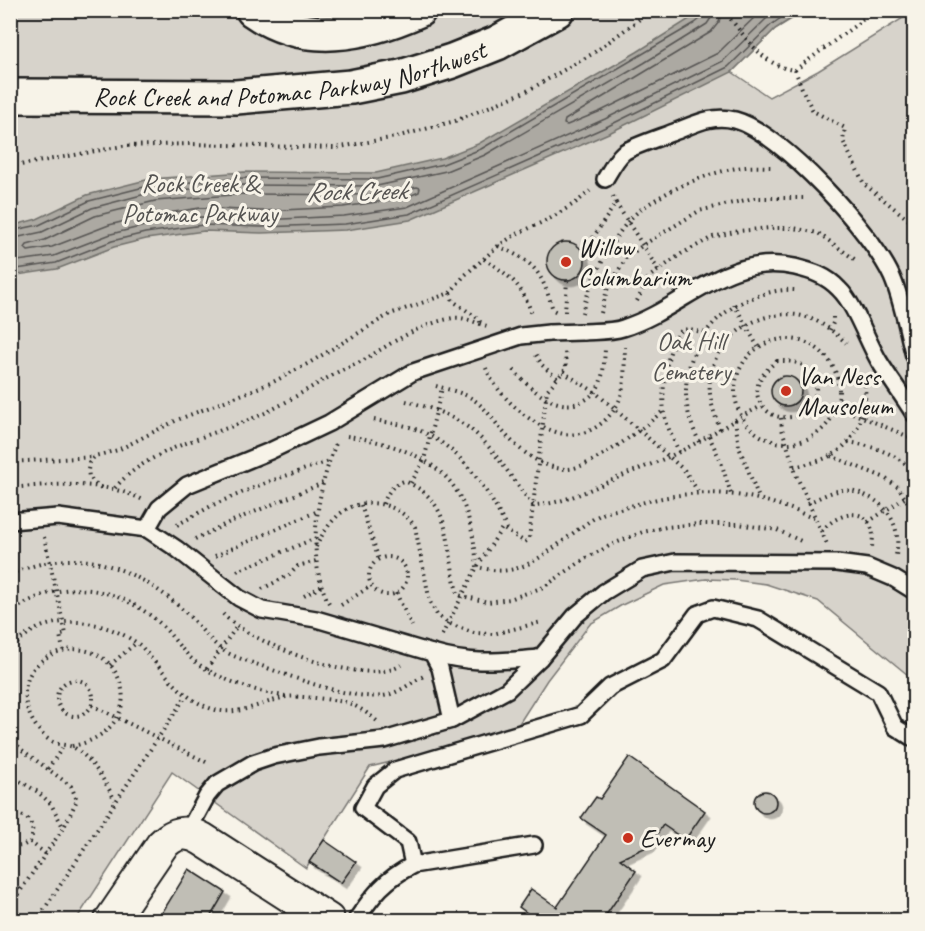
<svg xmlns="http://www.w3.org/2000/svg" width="925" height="931" font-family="Caveat,sans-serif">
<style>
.green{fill:#d7d3cb;stroke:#7a7874;stroke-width:1.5}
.water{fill:#aca9a2;stroke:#72716c;stroke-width:1.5}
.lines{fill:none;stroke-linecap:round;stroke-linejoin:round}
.shore{stroke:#565452;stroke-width:1.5}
.building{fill:#c0beb5;stroke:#1c1c1c;stroke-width:1.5;filter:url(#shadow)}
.service-casing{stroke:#1c1c1c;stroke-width:20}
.minor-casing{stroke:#1c1c1c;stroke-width:36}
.primary-casing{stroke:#1c1c1c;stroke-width:38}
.path{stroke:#1c1c1c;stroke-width:4;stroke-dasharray:1.5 4.5;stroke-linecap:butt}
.service{stroke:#f7f3e8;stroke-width:15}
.minor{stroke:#f7f3e8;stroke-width:32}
.primary{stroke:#f7f3e8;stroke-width:33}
.service-bridge-casing{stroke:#1c1c1c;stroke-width:20;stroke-linecap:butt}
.service-bridge{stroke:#f7f3e8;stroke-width:15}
.poi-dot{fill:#c8321e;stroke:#f7f3e8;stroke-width:2}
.labels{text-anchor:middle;stroke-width:6;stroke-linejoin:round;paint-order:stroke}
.street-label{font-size:26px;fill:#1c1c1c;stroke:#f7f3e8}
.park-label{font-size:26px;fill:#545351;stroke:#f7f3e8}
.poi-label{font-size:26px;fill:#1c1c1c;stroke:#f7f3e8;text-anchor:start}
.water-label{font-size:27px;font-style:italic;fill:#565452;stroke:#f7f3e8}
</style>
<defs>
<filter id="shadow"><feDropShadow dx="5.5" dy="5.5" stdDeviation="0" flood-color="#0004"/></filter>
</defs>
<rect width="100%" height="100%" fill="#f7f3e8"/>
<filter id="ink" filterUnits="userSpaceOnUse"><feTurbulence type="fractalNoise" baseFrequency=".0167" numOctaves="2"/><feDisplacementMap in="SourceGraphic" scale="12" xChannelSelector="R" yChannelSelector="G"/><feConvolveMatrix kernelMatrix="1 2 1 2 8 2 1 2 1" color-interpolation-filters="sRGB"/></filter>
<g filter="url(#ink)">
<!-- green -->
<polygon class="green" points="11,11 805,11 775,29 732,72 769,97 818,71 914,11 914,680 818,601 766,584 735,580 706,579 664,585 622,605 590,624 547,680 513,733 370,767 306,868 172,772 76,920 11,920"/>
<!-- water -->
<polygon class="water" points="702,11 803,11 775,29 732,72 611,132 410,220 346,230 261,233 204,231 146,239 114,247 57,269 11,276 11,226 37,219 87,195 150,179 244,172 376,173 442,158 478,144 637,52"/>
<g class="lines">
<!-- shore -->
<g class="shore">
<polyline points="722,10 719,22 711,32 565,120 564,124 567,125 601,111 718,53 762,10"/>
<polygon points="417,187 420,188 419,192 404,198 343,207 262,211 200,208 142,217 109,225 52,247 28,251 25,248 27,245 45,240 95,216 155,201 244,194 377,195"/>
<polyline points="10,231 39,225 89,201 152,185 244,178 377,179 443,164 481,149 695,23 704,16 705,10"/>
<polyline points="10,239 42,232 92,208 153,192 244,185 377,186 446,171 485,155 644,63 707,24 711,18 712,10"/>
<polyline points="10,262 54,256 111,234 144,226 201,217 262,220 344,216 407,207 605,119 723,61 766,19 779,10"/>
<polyline points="10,270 56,263 112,241 145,233 203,225 262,227 345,224 409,214 608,126 728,67 771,25 792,10"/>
</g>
</g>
<!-- building -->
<g class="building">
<circle cx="566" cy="261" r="19"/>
<circle cx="786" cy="391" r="15"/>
<polygon points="629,757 705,811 685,840 663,825 649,846 620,859 636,871 602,921 538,921 519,907 531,889 557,907 606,835 581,818 596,797 600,799"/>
<circle cx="765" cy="802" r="11"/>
<polygon points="324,840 356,862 341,883 309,862"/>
<polygon points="189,869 225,892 208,921 157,921"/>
</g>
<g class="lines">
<!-- service casing -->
<g class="service-casing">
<g id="service">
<path d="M605,179C610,171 616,159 623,153C630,147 664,136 674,132C695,124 712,114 735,120C781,132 873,234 892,277C903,302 907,330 914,356"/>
<path d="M582,332C596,331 611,332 623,328C684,309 725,252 795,267C812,271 827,276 839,289C855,304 867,341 879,361C890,379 903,396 914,414"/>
<polyline points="10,521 58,517 147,529 177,549 239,598 262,610 316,619 432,653 440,668 452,720"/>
<polyline points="147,529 159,508 187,485 270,451 329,423 413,372 521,336 549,333"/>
<path d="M432,653C474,665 498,661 540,658"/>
<polyline points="187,833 207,796 217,784 253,763 274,756 319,747 384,740 452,720 507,690 540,658 575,616 604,592 642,569 675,562 837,563 867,567 893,578 914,591"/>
<polyline points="413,865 408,842 363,808 375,786 395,770 581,715 610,687 663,660 697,614 713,608 758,619 878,692 895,727 914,739"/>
<path d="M356,920C373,895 385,879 413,865L534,845"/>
</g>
</g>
<!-- minor casing -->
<g class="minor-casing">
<path id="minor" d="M111,920L162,845C175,832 186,830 202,839L328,920"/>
</g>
<!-- primary casing -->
<g class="primary-casing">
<g id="primary">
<path d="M253,10C305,47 365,34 419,10"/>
<path id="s1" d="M10,96L236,97L351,87L401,77L452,61L497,43L557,10"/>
</g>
</g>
<!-- path -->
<g class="path">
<path d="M723,10C744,34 762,67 795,70L876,10"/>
<polyline points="795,70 803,91 813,111 845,128 843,141 864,184 914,224"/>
<polyline points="10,167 123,146 190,144 335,148 396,137 455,121 527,91 592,54 652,10"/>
<polyline points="616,203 659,271"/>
<path d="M498,246C536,263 541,271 553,310L557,312"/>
<polyline points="583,253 616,203 613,196"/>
<path d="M484,259C509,275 523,285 532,315"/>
<polyline points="450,293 453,301 479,319 481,324"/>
<polyline points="637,301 649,277 681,254 713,237 739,231 770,228 793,228 818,233 857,261"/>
<polyline points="734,304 758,347"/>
<polyline points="565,312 567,280"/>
<path d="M582,313C589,283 616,228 640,210C667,190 704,174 737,168C749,166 762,167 774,167"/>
<polyline points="601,313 607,290 626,258 643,245 699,211 754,198 807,198"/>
<polyline points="830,330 833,323 833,316"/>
<circle cx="787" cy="391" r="52"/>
<polyline points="536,355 542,365 558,379"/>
<path d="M777,361C785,361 793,361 800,364C826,374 819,413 791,417C781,418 774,417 766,410C748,392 760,374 777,361Z"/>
<path d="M486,368C496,395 534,429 564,434C587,438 609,422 619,401C626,386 624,364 625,347"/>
<path d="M514,370C529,389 559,415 585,400C592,396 597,390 600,383C604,372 604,361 605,350"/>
<polyline points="563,372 595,392 639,430 685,471 699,493"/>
<path d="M436,386C450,390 467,393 478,403C489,412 496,424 505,434C520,451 543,469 567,469C591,469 646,426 664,410"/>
<path d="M406,401C429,407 455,416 474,432C498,453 513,482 533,505C559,505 584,492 608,482C632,471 657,463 681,451C709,437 734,419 762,406"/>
<polyline points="836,406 914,439"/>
<polyline points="781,418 782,429 797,477 827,544"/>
<path d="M374,420C384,422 395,423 406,426C456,439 488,488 508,531"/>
<polyline points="735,420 739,447 759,498"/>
<path d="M720,429C714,413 708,397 710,379C715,333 769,302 812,319C824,324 837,334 846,343"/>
<path d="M347,436C384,441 432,455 454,487C469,509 475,541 477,567C487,569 498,572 509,570C542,565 572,529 602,514C609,511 617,510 624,508C681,490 728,487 785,507C795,510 805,515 815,519"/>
<polyline points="709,436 721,462 731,494"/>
<path d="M699,442C695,432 690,422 688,411C678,364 706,315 750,299C764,293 779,289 795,290"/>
<path d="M848,442C872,446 897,453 914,472"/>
<path d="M679,452C674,441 668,429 665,417C660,397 666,344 682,330L690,329L705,333"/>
<polyline points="831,456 883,477 898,487 914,512"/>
<polyline points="10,462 94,457"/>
<path d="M794,467C806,464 819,462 830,456C858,443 871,404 863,376"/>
<polyline points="411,483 424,460 442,388"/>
<path d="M10,488C53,484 105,480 143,500"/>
<polyline points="101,488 89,477 88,470 89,463 95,456 118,450 177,420 273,382 309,363 390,314 450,293 464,276 498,246 515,235 551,218 577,202 590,191"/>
<path d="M115,488C150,446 220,435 269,411C291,400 311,387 333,375C342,369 352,366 362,361C390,344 419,324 453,318C464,316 477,324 488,326"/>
<path d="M808,503C819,498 831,491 844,490C853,489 863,494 871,498C893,510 902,534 895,559"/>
<path d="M383,504C388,492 392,485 404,481C456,501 445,552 458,595L488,602L510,599L544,587L586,558L613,544L643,532L666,527L699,524H738L777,530L803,542"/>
<polyline points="361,505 379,560"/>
<polyline points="868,522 914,492"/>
<polyline points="177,525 213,505 265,483 329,461"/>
<path d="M822,531C833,516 865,503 872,530C874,535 872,543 872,549"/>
<polyline points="44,537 66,634 60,635 63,650"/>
<polyline points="195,539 228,523 323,483"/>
<path d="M316,547C322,534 330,522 341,513C364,495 400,503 415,527L430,602L437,615L448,623L474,633L493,634L542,622"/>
<polyline points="215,556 318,511"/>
<circle cx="388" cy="576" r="19"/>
<polyline points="237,571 316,538"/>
<path d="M10,574C30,566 51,560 72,560C112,559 155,584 183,610C196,622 207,638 221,649C231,656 247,661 259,665C290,676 350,700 383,696C398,694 410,683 424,676"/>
<polyline points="262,589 289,575 298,566 316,561"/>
<polyline points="396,593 412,626"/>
<polyline points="304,596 322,586"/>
<path d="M329,603C304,558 318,486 337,441"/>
<polyline points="341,605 371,586"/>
<path d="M10,613C57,578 110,583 155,619C169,630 178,647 192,659C214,678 257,693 286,696"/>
<path d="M223,614C249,643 367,689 401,665"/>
<polyline points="442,635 477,567 502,528 525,542 529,539 547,390 566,369 565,351"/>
<path d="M10,653C37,609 100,617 137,643C143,647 147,654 152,659C169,678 183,697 207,707C234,719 260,703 286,697C296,695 334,700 345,702C356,705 369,714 377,721"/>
<polyline points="110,665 136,643"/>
<polyline points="207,669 237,626"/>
<circle cx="75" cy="698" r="18"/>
<polyline points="92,705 210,764"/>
<polyline points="10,737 22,750 71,786 77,800 64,827 10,906"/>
<path d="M72,746C107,740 135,711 117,675C101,643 58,642 36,666C24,679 22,697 29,713C34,725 43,738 55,743C61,745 68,745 73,747C92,758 105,782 115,800"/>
<polyline points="48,769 64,745"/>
<polyline points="10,775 38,792 51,804 63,827"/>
<path d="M10,815C28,811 37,827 30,842L22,846L10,847"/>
<polyline points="30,842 46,854"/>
<polyline points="10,880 21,891"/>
<polyline points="37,920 186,696"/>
</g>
<!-- service -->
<use href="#service" class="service"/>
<!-- minor -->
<use href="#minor" class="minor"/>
<!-- primary -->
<use href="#primary" class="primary"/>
<!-- service-bridge casing -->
<g class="service-bridge-casing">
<polyline id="service-bridge" points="549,333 582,332"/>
</g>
<!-- service-bridge -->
<use href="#service-bridge" class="service-bridge"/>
</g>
</g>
<!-- markers -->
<g class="poi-dot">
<circle cx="566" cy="262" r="6"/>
<circle cx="786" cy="391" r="6"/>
<circle cx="628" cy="838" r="6"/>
</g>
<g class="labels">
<!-- street labels -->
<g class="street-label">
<text dy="9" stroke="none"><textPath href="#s1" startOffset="282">Rock Creek and Potomac Parkway Northwest</textPath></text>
</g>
<!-- park labels -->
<g class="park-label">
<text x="200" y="192">Rock Creek &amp;<tspan x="200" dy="30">Potomac Parkway</tspan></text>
<text x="691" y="350">Oak Hill<tspan x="691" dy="30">Cemetery</tspan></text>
</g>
<!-- poi labels -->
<g class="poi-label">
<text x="578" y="256">Willow<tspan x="578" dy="30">Columbarium</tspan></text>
<text x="798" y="385">Van Ness<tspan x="798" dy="30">Mausoleum</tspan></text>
<text x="640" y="847">Evermay</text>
</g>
<!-- water labels -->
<g class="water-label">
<text transform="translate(356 191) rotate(-1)" y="9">Rock Creek</text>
</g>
</g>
<!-- margin -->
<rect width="925" height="931" fill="none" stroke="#f7f3e8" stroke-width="36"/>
<rect x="18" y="18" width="889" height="895" fill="none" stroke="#1c1c1c" stroke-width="2" filter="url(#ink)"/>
</svg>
